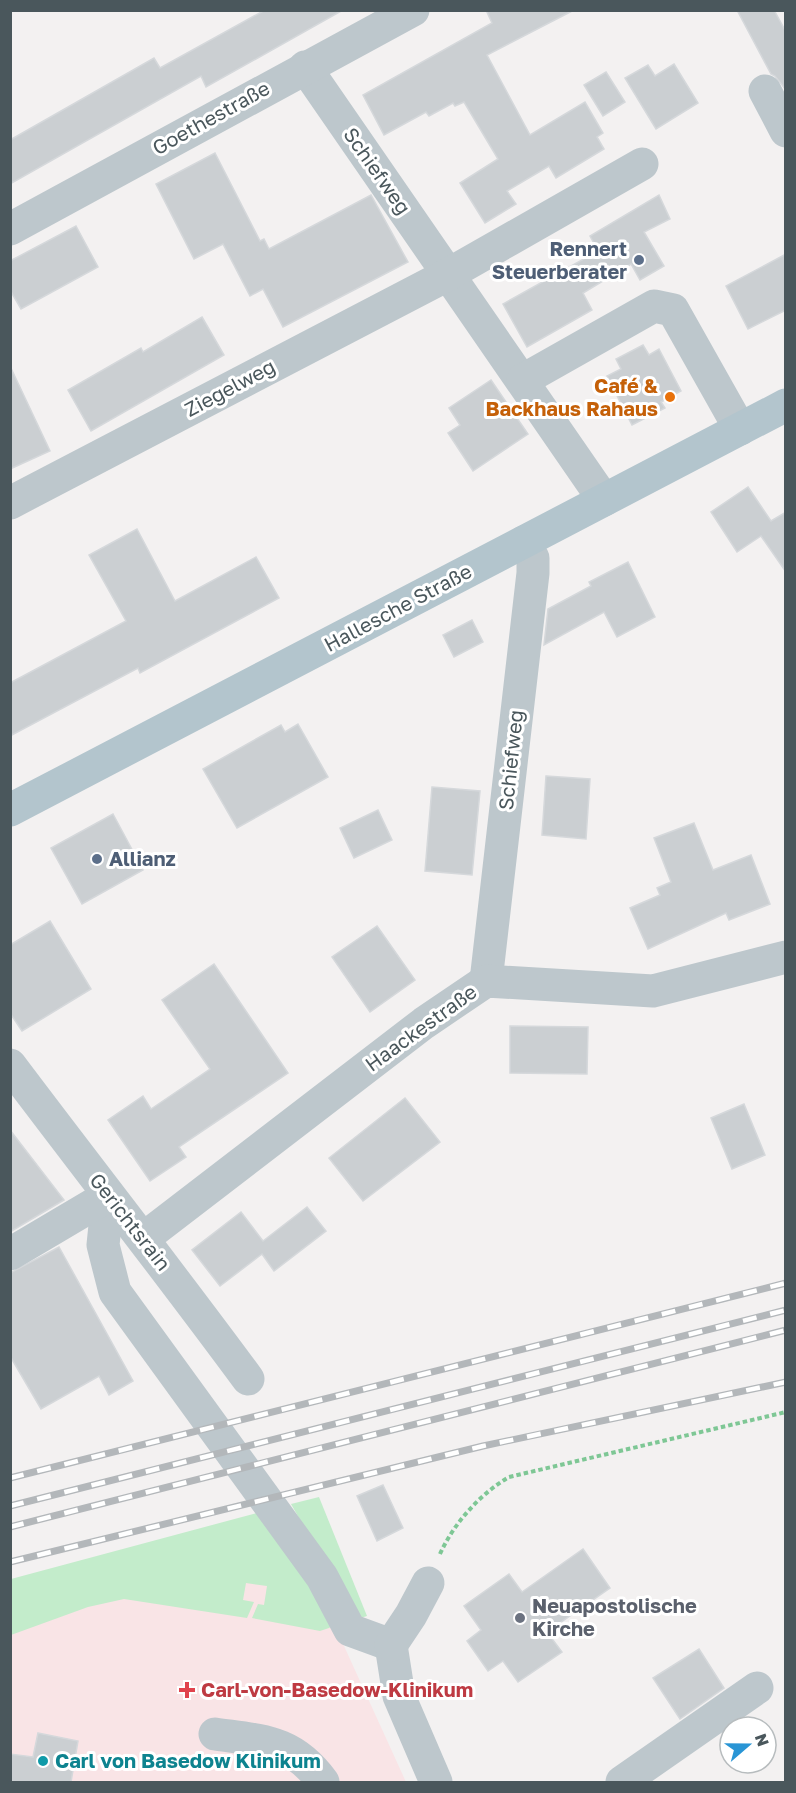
<svg xmlns="http://www.w3.org/2000/svg" width="796" height="1793" font-family="'Golos Text',sans-serif">
<style>
.medical{fill:#f9e4e6}
.green{fill:#c3eccb}
.building{fill:#cbcfd2;stroke:#d5d8db;stroke-width:1.5}
.lines{fill:none;stroke-linecap:round;stroke-linejoin:round}
.path{stroke:#7ec795;stroke-width:4;stroke-dasharray:4.5 3;stroke-linecap:butt}
.minor{stroke:#bdc7cc;stroke-width:33}
.major{stroke:#b3c5cd;stroke-width:33}
.rail-casing{stroke:#b3b7ba;stroke-width:7}
.rail{stroke:#fff;stroke-width:4.5;stroke-dasharray:14;stroke-linecap:butt}
.service-dot{fill:#5c6f8a;stroke:#fff;stroke-width:2}
.food-dot{fill:#e8710a;stroke:#fff;stroke-width:2}
.worship-dot{fill:#6b7280;stroke:#fff;stroke-width:2}
.health-dot{fill:#e0444e;stroke:#fff;stroke-width:2}
.culture-dot{fill:#0f9aa8;stroke:#fff;stroke-width:2}
.labels{text-anchor:middle;stroke-width:6;stroke-linejoin:round;paint-order:stroke}
.street-label{font-size:20px;fill:#4a575c;stroke:#fff}
.service-label{font-size:20px;font-weight:bold;fill:#4e5e75;stroke:#fff;text-anchor:end}
.food-label{font-size:20px;font-weight:bold;fill:#c56008;stroke:#fff;text-anchor:end}
.worship-label{font-size:20px;font-weight:bold;fill:#5b616d;stroke:#fff;text-anchor:start}
.health-label{font-size:20px;font-weight:bold;fill:#be3a42;stroke:#fff;text-anchor:start}
.culture-label{font-size:20px;font-weight:bold;fill:#0d838f;stroke:#fff;text-anchor:start}
</style>
<rect width="100%" height="100%" fill="#f3f1f1"/>
<!-- medical -->
<polygon class="medical" points="251,1551 334,1624 406,1782 11,1782 11,1616"/>
<!-- green -->
<g class="green">
<polygon points="319,1497 367,1616 357,1619 291,1504"/>
<polygon points="268,1510 334,1624 329,1628 320,1631 252,1618 258,1604 264,1605 267,1586 246,1583 243,1600 254,1602 247,1618 124,1599 88,1607 11,1635 11,1579"/>
</g>
<!-- building -->
<g class="building">
<polygon points="265,10 343,10 206,87 201,76 10,184 10,140 154,58 160,68"/>
<polygon points="486,10 574,10 487,55 530,135 585,102 603,133 597,137 604,149 556,178 549,166 507,191 516,204 485,223 460,183 498,159 464,102 455,106 453,103 429,116 426,112 384,135 363,95 492,23"/>
<polygon points="737,10 774,10 786,32 786,90 775,76 771,74"/>
<polygon points="674,64 698,103 656,129 625,78 648,65 655,76"/>
<polygon points="606,72 625,102 603,116 584,85"/>
<polygon points="215,153 260,241 264,239 269,249 371,195 408,262 283,327 263,289 250,296 223,244 194,259 156,184"/>
<polygon points="659,195 670,219 644,232 664,266 640,280 631,264 583,293 592,310 527,347 503,304 598,251 590,236"/>
<polygon points="76,226 98,267 21,309 10,290 10,261"/>
<polygon points="786,254 786,310 748,329 726,286"/>
<polygon points="202,317 224,355 91,431 68,390 141,348 143,352"/>
<polygon points="643,345 649,355 659,349 681,391 661,402 665,408 632,425 607,376 621,369 616,359"/>
<polygon points="10,366 50,451 10,469"/>
<polygon points="491,380 528,434 473,471 448,433 460,425 449,408"/>
<polygon points="748,487 771,521 786,512 786,572 761,536 737,552 711,512"/>
<polygon points="137,529 175,601 256,557 279,598 140,673 138,668 10,736 10,683 126,621 89,555"/>
<polygon points="628,562 655,617 617,637 604,612 544,645 548,609 591,586 589,582"/>
<polygon points="472,620 483,642 454,657 443,635"/>
<polygon points="298,724 328,777 237,828 203,769 281,725 285,732"/>
<polygon points="546,776 590,779 586,839 542,835"/>
<polygon points="432,787 480,791 472,875 425,871"/>
<polygon points="378,810 392,840 354,858 340,828"/>
<polygon points="113,814 143,870 82,904 51,848"/>
<polygon points="694,823 713,870 751,855 770,904 729,920 726,913 648,949 630,908 660,895 657,888 671,882 654,838"/>
<polygon points="50,921 91,989 22,1031 10,1013 10,945"/>
<polygon points="377,926 415,980 370,1012 332,957"/>
<polygon points="214,964 288,1073 179,1147 186,1157 150,1181 108,1120 143,1096 151,1109 210,1069 162,1000"/>
<polygon points="510,1026 588,1027 587,1074 510,1073"/>
<polygon points="405,1098 440,1142 363,1201 329,1158"/>
<polygon points="744,1104 765,1155 732,1169 711,1118"/>
<polygon points="10,1130 64,1200 10,1232"/>
<polygon points="307,1207 326,1231 274,1271 262,1254 220,1286 192,1250 241,1212 263,1241"/>
<polygon points="59,1247 133,1381 109,1395 99,1376 41,1409 10,1356 10,1273"/>
<polygon points="383,1485 403,1528 377,1541 357,1496"/>
<polygon points="583,1549 610,1588 547,1632 562,1652 518,1682 503,1661 488,1671 467,1641 481,1630 464,1606 509,1574 522,1592"/>
<polygon points="699,1649 724,1688 680,1719 653,1678"/>
<polygon points="38,1733 78,1741 71,1782 10,1782 10,1754 33,1757"/>
</g>
<g class="lines">
<!-- path -->
<path class="path" d="M440,1554C454,1523 480,1494 509,1477L786,1412"/>
<!-- minor -->
<g class="minor">
<polyline points="305,67 604,500"/>
<polyline points="765,91 786,131"/>
<polyline points="10,229 413,10"/>
<polyline points="523,380 654,306 673,310 740,429"/>
<polyline points="10,503 449,274 642,164"/>
<polyline points="486,981 533,573 533,558 524,542"/>
<path d="M10,1065C89,1170 170,1273 248,1379"/>
<polyline points="108,1196 103,1245 115,1292 322,1577 350,1630 391,1645"/>
<polyline points="144,1238 424,1023 486,981 653,991 786,957"/>
<polyline points="10,1254 108,1196"/>
<polyline points="391,1645 399,1696 436,1782"/>
<polyline points="391,1645 411,1615 428,1583"/>
<path d="M215,1734C263,1741 292,1740 323,1782"/>
<polyline points="622,1782 757,1688"/>
</g>
<!-- major -->
<polyline class="major" points="10,810 786,405"/>
<!-- rail casing -->
<g class="rail-casing">
<g id="rail">
<polyline points="10,1478 786,1283"/>
<polyline points="10,1506 786,1310"/>
<polyline points="10,1527 786,1330"/>
<polyline points="10,1562 483,1446 786,1382"/>
</g>
</g>
<!-- rail -->
<use href="#rail" class="rail"/>
</g>
<!-- markers -->
<g class="service-dot">
<circle cx="639" cy="260" r="6"/>
<circle cx="97" cy="859" r="6"/>
</g>
<circle class="food-dot" cx="670" cy="397" r="6"/>
<circle class="worship-dot" cx="520" cy="1618" r="6"/>
<path class="health-dot" d="M184 1681h6v6h6v6h-6v6h-6v-6h-6v-6h6z"/>
<circle class="culture-dot" cx="43" cy="1761" r="6"/>
<g class="labels">
<!-- street labels -->
<g class="street-label">
<text transform="translate(211 118) rotate(-29)" y="7">Goethestraße</text>
<text transform="translate(377 171) rotate(55)" y="7">Schiefweg</text>
<text transform="translate(230 388) rotate(-28)" y="7">Ziegelweg</text>
<text transform="translate(398 608) rotate(-28)" y="7">Hallesche Straße</text>
<text transform="translate(511 760) rotate(-84)" y="7">Schiefweg</text>
<text transform="translate(421 1028) rotate(-36)" y="7">Haackestraße</text>
<text transform="translate(130 1222) rotate(52)" y="7">Gerichtsrain</text>
</g>
<!-- service labels -->
<g class="service-label">
<text x="627" y="256">Rennert<tspan x="627" dy="23">Steuerberater</tspan></text>
<text x="109" y="866" text-anchor="start">Allianz</text>
</g>
<!-- food labels -->
<g class="food-label">
<text x="658" y="393">Café &amp;<tspan x="658" dy="23">Backhaus Rahaus</tspan></text>
</g>
<!-- worship labels -->
<g class="worship-label">
<text x="532" y="1613">Neuapostolische<tspan x="532" dy="23">Kirche</tspan></text>
</g>
<!-- health labels -->
<g class="health-label">
<text x="201" y="1697">Carl-von-Basedow-Klinikum</text>
</g>
<!-- culture labels -->
<g class="culture-label">
<text x="55" y="1768">Carl von Basedow Klinikum</text>
</g>
</g>
<!-- border -->
<rect width="796" height="1793" fill="none" stroke="#4a575c" stroke-width="24"/>
<!-- north arrow -->
<g transform="translate(748 1745) rotate(70)"><circle r="28" fill="#ffffff" stroke="#b7bcbe" stroke-width="1.5"/>
<path d="M0-4.5L10 22L0 15L-10 22Z" fill="#2995d5"/>
<text y="-9" font-size="16" font-weight="bold" text-anchor="middle" fill="#4a575c">N</text>
</g>
</svg>
